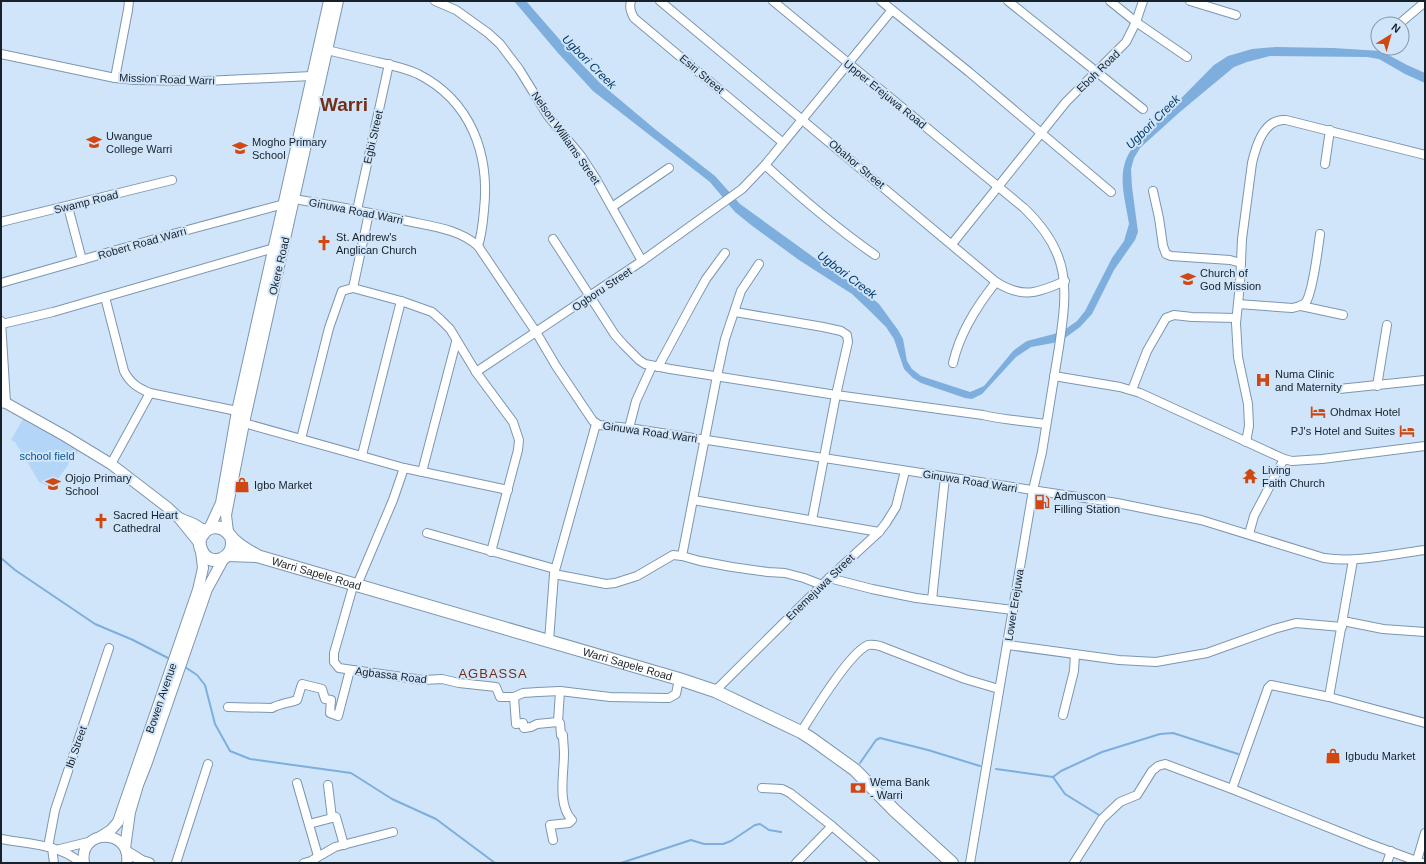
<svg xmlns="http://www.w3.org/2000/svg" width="1426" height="864" font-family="Arial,sans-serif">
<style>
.green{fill:#b3d5f8}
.water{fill:#7daedd}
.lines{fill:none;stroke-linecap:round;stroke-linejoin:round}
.stream{stroke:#7daedd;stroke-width:2}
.minor-casing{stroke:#7d96af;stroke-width:10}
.major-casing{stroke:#7d96af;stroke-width:12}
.highway-casing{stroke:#7d96af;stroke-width:14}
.minor{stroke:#fff;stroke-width:8}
.major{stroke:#fff;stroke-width:10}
.highway{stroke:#fff;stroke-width:12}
.labels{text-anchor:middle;stroke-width:4;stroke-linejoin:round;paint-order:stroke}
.street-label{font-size:11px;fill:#17212a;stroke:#d0e5fa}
.poi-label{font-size:11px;fill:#17212a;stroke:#d0e5fa;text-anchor:start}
.park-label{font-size:11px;fill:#095690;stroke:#d0e5fa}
.water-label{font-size:12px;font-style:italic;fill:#033c68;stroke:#d0e5fa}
.quarter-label{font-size:13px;letter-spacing:1px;fill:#722f19;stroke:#d0e5fa}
.town-label{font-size:19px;font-weight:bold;fill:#722f19;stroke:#d0e5fa}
</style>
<rect width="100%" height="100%" fill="#d0e5fa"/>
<!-- green -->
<polygon class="green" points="23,419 31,422 78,450 78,452 70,460 68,465 51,488 39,482 28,463 15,442 11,440"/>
<!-- water -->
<path class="water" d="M514,1H526L574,56L600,83L656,130L715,176L740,204L816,259L866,293L879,304L898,330L903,339L907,361L912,369L921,376L970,392L975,390L984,386L1013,351L1021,345L1027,341L1054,334L1067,328L1077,321L1085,311L1112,258L1124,241L1129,224C1125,197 1115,171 1133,147L1214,65L1228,56L1252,49L1276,47L1333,48L1381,51L1407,65L1425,73V83L1405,74L1379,59L1367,57L1270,56L1247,62L1234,67L1181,111L1140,148L1134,158L1131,169L1132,187L1138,232L1135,240L1114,270L1092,314L1080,327L1065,338L1053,343L1031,347L1016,357L982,394L972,399L965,398L921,383L913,378L904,369L894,339L886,327L871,312L852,294L799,260L751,225L735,212L710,182L593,91L558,53Z"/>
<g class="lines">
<!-- stream -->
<g class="stream">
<polyline points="1,558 15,570 95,624 133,640 168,658"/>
<polyline points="185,667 197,675 205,685 215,724 230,751 250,759 351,773 392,799 436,819 495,863"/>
<polyline points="860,763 876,740 880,738 928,750 980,766"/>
<polyline points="996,769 1053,777 1061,771 1102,752 1160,734 1173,733 1238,754"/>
<polyline points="1053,777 1065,794 1099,815"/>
<polyline points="621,863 691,840 704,844 723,844 731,841 755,825 760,824 769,830 781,832"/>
</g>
<!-- minor casing -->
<g class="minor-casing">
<g id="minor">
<polyline points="435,1 456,10 488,33 500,44 519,69 548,116 581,156 596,179 642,261"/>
<path d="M631,1C629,8 631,12 634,18L782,142"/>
<path d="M660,1L996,282C1023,299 1038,293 1065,281"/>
<path d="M773,1L1024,208C1071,253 1068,287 1059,347L1042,452L1033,490L970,863"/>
<polyline points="881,1 969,72 1111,192"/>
<polyline points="1008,1 1143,109"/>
<polyline points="1110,1 1136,22 1187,57"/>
<polyline points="1190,1 1236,15"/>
<polyline points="1399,24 1425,2"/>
<path d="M327,50C344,54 360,58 377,62C391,65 405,68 418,74C471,101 490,154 484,210C483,222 482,234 478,246"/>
<polyline points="1,54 115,78 135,80 205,81 312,76"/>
<polyline points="115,78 128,10 129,1"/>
<polyline points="1325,164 1330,130"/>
<path d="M765,165C800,197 836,228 875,255"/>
<polyline points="1153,191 1159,218 1163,246 1166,254 1171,256 1230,260 1241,263"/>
<path d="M294,199C331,205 367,212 403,220C428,226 458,228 478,246L536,332L556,366L593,421L599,425L629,428L1117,503L1201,520L1324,558C1357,563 1392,554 1425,550"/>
<polyline points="68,207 82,260"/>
<polyline points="612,207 669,168"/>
<polyline points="357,210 389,64"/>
<polyline points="1,222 172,180"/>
<path d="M553,239L615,335L623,344L639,360L645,364L670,369L836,395L983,415C1004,420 1025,421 1046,424"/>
<polyline points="952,244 1066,102 1126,42 1136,22 1143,1"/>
<polyline points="1,283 169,235 284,204"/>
<polyline points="353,288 369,213"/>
<path d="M105,297L124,371C130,383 138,388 150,393L237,411"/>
<path d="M1238,304L1292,308C1297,307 1303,306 1306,302C1313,291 1318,249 1320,234"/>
<polyline points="1301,306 1343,315"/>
<polyline points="735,312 823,327 841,331 847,335 848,342 836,395 812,520"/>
<polyline points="1,321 6,403"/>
<polyline points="2,324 53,312 274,248"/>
<path d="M953,363C960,332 977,306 996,282"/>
<polyline points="658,367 692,304 706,279 725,253"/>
<polyline points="476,372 642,261 742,189 765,165 892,10"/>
<polyline points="1054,376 1120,387 1140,393 1284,459 1292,461 1322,459 1425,446"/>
<polyline points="1377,386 1387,325"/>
<polyline points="1339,389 1425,380"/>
<polyline points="1132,390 1147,351 1166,318 1174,315 1192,317 1236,318"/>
<polyline points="244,423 404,468 508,490"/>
<polyline points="629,428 636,401 652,366"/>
<polyline points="301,439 329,328 342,291 353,288 401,301 432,312 441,320 450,329 476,372 513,422 519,440 518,450 491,552"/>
<path d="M1246,442L1249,426L1248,404L1238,357L1236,323L1240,284L1242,239L1252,163C1256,146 1264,118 1286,120L1425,155"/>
<polyline points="362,455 401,301"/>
<polyline points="111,464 150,393"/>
<polyline points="422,472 456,342"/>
<polyline points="693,500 879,532"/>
<polyline points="427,533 555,569"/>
<polyline points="1249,534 1254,516 1284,459"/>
<polyline points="682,556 717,376 725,339 741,291 759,264"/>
<polyline points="554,574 606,584 615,583 637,576 673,555 682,556 700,561 732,567 768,572 785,573 804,578 822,585"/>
<polyline points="829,578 872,589 916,598 1013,610"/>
<polyline points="354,583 334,653 334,662 339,668 423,680 442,679 459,683 496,687 500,697 514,697 523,693 538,692 560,691 610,697 665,698 669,698 676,694 679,679"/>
<polyline points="357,585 393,500 404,468"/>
<polyline points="932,600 945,477"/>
<polyline points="1343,621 1383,629 1425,632"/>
<polyline points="549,641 554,574 596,424"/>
<polyline points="1008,645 1119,660 1156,662 1207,653 1274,629 1296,623 1342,627"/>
<polyline points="715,691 829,578 879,532 886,523 896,507 905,471"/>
<polyline points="514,697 516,724 523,723 524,728 531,727 537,724 558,722"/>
<polyline points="1329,697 1353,560"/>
<path d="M228,707L272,708C278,704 289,703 297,700L302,684L322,689L325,699L331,700L330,713L338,716L350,670"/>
<polyline points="1063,715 1074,671 1075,654"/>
<path d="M801,732C813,713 849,653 868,645C872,644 876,645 880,646L965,679L999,689"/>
<polyline points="297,783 318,856"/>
<polyline points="328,785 332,818 336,817 344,845"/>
<polyline points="762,788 782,789 790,793 832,826 875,863"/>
<polyline points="1232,789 1268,688 1271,685 1329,697 1425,723"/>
<polyline points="309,824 332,818"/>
<path d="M1,839C29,844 59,844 81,863"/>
<path d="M553,840L550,825L569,823L572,820C557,805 564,773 564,754C564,747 563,741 563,735H561L560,723L558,722L560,691"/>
<polyline points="48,847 55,810 109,648"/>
<polyline points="52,848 54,863"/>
<polyline points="60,849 92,841"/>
<polyline points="1417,860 1425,833"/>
<polyline points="176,863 208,764"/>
<polyline points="304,863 311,861 335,847 393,832"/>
<polyline points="796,863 832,826"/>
<polyline points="1074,863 1102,819 1120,802 1137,795 1152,771 1158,766 1165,764 1232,789 1370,844 1422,863"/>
<polyline points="1387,863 1391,851"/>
</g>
</g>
<!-- major casing -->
<g class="major-casing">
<g id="major">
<polyline points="1,402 6,403 65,436 111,464 167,507 179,518 200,544"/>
<polyline points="179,518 194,524 205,531"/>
<polyline points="209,529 221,503 237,411 329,1"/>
<polyline points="228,532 226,515 244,423 338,1"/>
<polyline points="100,837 111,830 118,822 198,590 203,568 201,551"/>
<polyline points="125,848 130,812 138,785 146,765 207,589 224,558"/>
<polyline points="126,851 142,861 149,863"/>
<path d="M84,863C78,828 132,828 127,863"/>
</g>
</g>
<!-- highway casing -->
<g class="highway-casing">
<g id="highway">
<path d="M231,537C238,560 207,569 201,549C199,544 199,538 203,534C208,526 220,525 227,532C230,535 232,539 235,541C241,547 249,551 256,555"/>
<path id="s1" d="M228,555L257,556L679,679L715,691L801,732L812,739L855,770L894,810L952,863"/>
</g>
</g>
<!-- minor -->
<use href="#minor" class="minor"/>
<!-- major -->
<use href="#major" class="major"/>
<!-- highway -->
<use href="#highway" class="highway"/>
</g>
<!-- icons -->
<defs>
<g id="university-bare" transform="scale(1.2)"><path d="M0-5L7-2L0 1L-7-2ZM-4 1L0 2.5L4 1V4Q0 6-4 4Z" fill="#cf4811" stroke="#d0e5fa" stroke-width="2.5" paint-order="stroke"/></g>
<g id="school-bare" transform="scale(1.2)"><path d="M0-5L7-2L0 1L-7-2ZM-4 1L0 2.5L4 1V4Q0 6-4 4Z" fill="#cf4811" stroke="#d0e5fa" stroke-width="2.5" paint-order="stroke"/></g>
<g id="church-bare" transform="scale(1.2)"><path d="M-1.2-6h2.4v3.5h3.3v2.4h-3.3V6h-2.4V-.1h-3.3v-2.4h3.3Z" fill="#cf4811" stroke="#d0e5fa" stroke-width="2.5" paint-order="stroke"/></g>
<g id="hospital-bare" transform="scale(1.2)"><path d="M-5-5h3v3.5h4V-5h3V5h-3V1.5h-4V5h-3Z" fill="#cf4811" stroke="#d0e5fa" stroke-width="2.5" paint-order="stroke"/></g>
<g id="hotel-bare" transform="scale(1.2)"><path d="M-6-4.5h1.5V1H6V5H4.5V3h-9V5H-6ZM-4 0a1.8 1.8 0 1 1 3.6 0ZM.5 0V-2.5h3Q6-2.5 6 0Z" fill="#cf4811" stroke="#d0e5fa" stroke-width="2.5" paint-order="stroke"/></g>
<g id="temple-bare" transform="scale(1.2)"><path d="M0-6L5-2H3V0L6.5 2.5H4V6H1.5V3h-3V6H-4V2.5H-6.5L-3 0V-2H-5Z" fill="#cf4811" stroke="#d0e5fa" stroke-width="2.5" paint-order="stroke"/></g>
<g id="shop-bare" transform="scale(1.2)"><path d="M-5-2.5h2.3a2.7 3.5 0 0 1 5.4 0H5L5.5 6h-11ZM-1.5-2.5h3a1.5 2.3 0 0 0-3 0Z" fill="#cf4811" stroke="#d0e5fa" stroke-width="2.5" paint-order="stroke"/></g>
<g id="fuel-bare" transform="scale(1.2)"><path d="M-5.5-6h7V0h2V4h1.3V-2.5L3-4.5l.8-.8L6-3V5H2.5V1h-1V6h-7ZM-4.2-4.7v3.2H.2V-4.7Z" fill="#cf4811" stroke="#d0e5fa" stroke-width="2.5" paint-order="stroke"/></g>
<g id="bank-bare" transform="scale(1.2)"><path d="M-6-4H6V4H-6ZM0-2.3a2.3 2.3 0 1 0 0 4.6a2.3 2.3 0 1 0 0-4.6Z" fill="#cf4811" stroke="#d0e5fa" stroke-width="2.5" paint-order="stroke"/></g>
</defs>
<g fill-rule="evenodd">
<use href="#university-bare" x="94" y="142"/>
<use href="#school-bare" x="240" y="148"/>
<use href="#church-bare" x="324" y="243"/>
<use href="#school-bare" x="1188" y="279"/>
<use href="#hospital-bare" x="1263" y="380"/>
<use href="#hotel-bare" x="1318" y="412"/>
<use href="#hotel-bare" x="1407" y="431"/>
<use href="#temple-bare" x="1250" y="476"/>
<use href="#school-bare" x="53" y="484"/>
<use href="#shop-bare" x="242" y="485"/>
<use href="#fuel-bare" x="1042" y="502"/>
<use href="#church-bare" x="101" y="521"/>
<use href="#shop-bare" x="1333" y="756"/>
<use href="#bank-bare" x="858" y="788"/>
</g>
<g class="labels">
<!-- street labels -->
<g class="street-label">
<text transform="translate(1098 71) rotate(-44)" y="4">Eboh Road</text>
<text transform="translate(702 74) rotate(40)" y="4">Esiri Street</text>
<text transform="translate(167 79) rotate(2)" y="4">Mission Road Warri</text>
<text transform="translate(885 94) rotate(39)" y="4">Upper Erejuwa Road</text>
<text transform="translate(373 137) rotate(-77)" y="4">Egbi Street</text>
<text transform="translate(566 138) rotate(55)" y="4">Nelson Williams Street</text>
<text transform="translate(857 164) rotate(40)" y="4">Obahor Street</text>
<text transform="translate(86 202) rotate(-14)" y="4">Swamp Road</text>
<text transform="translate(356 211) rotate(11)" y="4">Ginuwa Road Warri</text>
<text transform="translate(142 243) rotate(-16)" y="4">Robert Road Warri</text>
<text transform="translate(279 266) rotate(-77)" y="4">Okere Road</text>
<text transform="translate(602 289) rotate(-34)" y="4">Ogboru Street</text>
<text transform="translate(650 432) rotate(8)" y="4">Ginuwa Road Warri</text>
<text transform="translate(970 481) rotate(9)" y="4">Ginuwa Road Warri</text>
<text dy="4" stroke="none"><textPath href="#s1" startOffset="91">Warri Sapele Road</textPath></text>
<text transform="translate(820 587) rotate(-44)" y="4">Enemejuwa Street</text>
<text transform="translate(1014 605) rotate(-81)" y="4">Lower Erejuwa</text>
<text dy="4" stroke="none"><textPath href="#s1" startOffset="415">Warri Sapele Road</textPath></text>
<text transform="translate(391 675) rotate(7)" y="4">Agbassa Road</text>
<text transform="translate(161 698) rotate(-71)" y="4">Bowen Avenue</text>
<text transform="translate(76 747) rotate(-71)" y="4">Ibi Street</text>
</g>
<!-- poi labels -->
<g class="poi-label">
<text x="106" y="140">Uwangue<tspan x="106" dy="13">College Warri</tspan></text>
<text x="252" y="146">Mogho Primary<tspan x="252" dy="13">School</tspan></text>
<text x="336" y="241">St. Andrew's<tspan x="336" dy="13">Anglican Church</tspan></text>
<text x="1200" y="277">Church of<tspan x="1200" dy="13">God Mission</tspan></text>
<text x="1275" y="378">Numa Clinic<tspan x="1275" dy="13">and Maternity</tspan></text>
<text x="1330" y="416">Ohdmax Hotel</text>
<text x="1395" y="435" text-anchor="end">PJ's Hotel and Suites</text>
<text x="1262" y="474">Living<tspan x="1262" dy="13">Faith Church</tspan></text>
<text x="65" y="482">Ojojo Primary<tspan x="65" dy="13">School</tspan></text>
<text x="254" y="489">Igbo Market</text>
<text x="1054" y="500">Admuscon<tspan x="1054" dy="13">Filling Station</tspan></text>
<text x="113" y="519">Sacred Heart<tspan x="113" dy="13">Cathedral</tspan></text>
<text x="1345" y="760">Igbudu Market</text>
<text x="870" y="786">Wema Bank<tspan x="870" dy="13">- Warri</tspan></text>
</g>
<!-- park labels -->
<g class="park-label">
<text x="47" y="460">school field</text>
</g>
<!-- water labels -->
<g class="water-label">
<text transform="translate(589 62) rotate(45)" y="4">Ugbori Creek</text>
<text transform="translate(1153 122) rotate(-45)" y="4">Ugbori Creek</text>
<text transform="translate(847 275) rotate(37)" y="4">Ugbori Creek</text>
</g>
<!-- quarter labels -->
<g class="quarter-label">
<text x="493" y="678">AGBASSA</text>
</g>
<!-- town labels -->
<g class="town-label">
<text x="344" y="111">Warri</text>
</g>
</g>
<!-- border -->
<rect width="1426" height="864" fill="none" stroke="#17212a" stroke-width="4"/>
<!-- north arrow -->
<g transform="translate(1390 36) rotate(37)"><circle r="19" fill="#d0e5fa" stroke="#8697a7"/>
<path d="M0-3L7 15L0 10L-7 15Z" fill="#cf4811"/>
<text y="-6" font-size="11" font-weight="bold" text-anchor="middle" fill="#17212a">N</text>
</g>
</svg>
